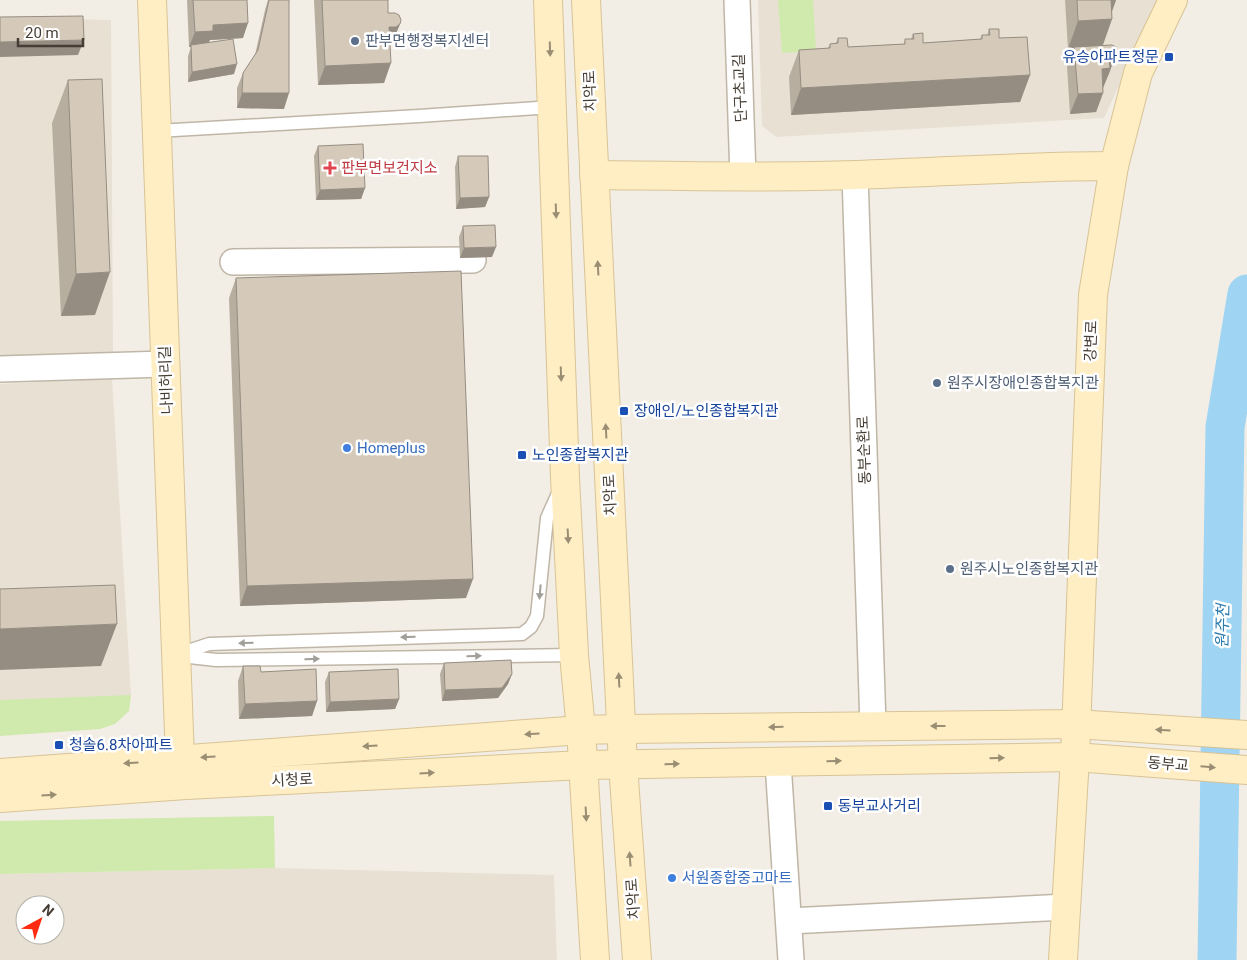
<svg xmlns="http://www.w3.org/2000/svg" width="1247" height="960" font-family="Roboto,'Noto Sans KR',sans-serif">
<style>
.residential{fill:#e7e0d3;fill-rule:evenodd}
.green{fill:#d0e9ac}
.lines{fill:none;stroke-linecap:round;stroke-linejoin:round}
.river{stroke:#9fd4f3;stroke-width:39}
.lane-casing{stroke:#bfb6a7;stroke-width:15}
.street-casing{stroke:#bfb6a7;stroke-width:28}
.secondary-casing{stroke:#d8c395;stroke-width:30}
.lane{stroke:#fff;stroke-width:12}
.street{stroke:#fff;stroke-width:25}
.secondary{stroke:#ffeec3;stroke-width:28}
.wall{fill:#b7aea0}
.shaded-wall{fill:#958d82}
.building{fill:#d5caba;stroke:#958d82}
.oneway{fill:#998d74}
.oneway2{fill:#a29e9a}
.service-dot{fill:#5c6f8a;stroke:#fff;stroke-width:2}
.transit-dot{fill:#1a4fb4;stroke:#fff;stroke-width:2}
.health-dot{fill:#e0444e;stroke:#fff;stroke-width:2}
.shop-dot{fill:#3f7fe0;stroke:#fff;stroke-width:2}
.labels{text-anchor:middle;stroke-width:5;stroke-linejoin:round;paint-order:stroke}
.service-label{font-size:15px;fill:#4e5e75;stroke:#fff;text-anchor:start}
.transit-label{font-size:15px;fill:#164399;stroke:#fff;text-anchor:start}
.street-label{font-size:15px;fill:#463e34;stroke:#fff}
.health-label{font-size:15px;fill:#be3a42;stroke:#fff;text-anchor:start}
.shop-label{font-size:15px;fill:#366cbe;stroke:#fff;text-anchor:start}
.water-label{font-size:16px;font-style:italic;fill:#297aad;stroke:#fff}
</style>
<rect width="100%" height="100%" fill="#f3eee5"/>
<!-- residential -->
<g class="residential">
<polygon points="758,0 1159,0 1104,118 776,137 762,126"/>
<polygon points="0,17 111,20 113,356 0,358"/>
<polygon points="112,378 131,695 115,713 0,715 0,384"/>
<path d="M275,868L554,875L557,960H0V874ZM25,905H55V935H25Z"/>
</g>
<!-- green -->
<g class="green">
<polygon points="778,0 813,0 816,51 782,53"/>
<polygon points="131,695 129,711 115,724 100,729 0,736 0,700"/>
<polygon points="274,816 275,868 0,874 0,821"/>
</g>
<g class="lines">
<!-- river -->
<polyline class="river" points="1217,960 1225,427 1247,294"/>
<!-- lane casing -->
<g class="lane-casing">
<g id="lane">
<polyline points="157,131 419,116 552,107"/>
<polyline points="176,655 209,644 522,634 531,627 537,616 547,518 560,489"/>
<polyline points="181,656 216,660 574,655"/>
</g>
</g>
<!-- street casing -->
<g class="street-casing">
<g id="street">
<polyline points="737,0 743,177"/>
<polyline points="855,175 873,726"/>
<polyline points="233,262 473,260"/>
<polyline points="0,369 165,364"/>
<polyline points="778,763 791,960"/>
<polyline points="789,921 1066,907"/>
</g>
</g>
<!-- secondary casing -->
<g class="secondary-casing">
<g id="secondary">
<polyline points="152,0 180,760 184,778"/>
<polyline points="548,0 565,477 574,655 581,730 595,960"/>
<polyline points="586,0 623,765 637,960"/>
<path d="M594,175C681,176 768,178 856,175C942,172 1027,166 1114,166"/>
<polyline points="0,773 581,730 621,729 1075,724 1247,735"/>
<polyline points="0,798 186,785 583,765 1075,757 1247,770"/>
<polyline points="1063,960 1075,757 1093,295 1114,166 1138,73 1173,0"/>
</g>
</g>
<!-- lane -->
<use href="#lane" class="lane"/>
<!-- street -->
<use href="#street" class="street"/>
<!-- secondary -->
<use href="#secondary" class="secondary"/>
</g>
<!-- wall -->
<g class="wall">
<polygon points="187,0 247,0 243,38 210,40 208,43 234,74 188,82 188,56 191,47 189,47"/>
<polygon points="268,0 289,0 284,109 237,108 237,88 243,73 255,55 265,10"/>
<polygon points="314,0 388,0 388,13 400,24 392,43 390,46 384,83 318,85"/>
<polygon points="1065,0 1116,0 1112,12 1112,19 1103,45 1110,71 1103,87 1103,93 1096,112 1070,114 1067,66 1074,48 1068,49"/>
<polygon points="989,29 999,38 1030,75 1020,102 791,115 789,77 799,50 828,48 830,44 836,43 838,38 848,47 904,44 905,39 911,39 913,34 923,43 980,39 982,35 987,35"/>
<polygon points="68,80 95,315 61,316 52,123"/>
<polygon points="318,146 365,188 361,199 316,200 314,156"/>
<polygon points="458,156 489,197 485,207 456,209 455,167"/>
<polygon points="463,226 492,257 460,258 459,237"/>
<polygon points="236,278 466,598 240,606 229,298"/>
<polygon points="444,663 512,674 508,684 498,698 442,701 440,674"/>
<polygon points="243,666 261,672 317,701 312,716 239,719 238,681"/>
<polygon points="329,672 399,699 395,709 326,712 325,682"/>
</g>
<!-- shaded-wall -->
<g class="shaded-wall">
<polygon points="1107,0 1116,0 1110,16"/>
<polygon points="1112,19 1102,47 1074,47 1074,48 1068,49 1078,21"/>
<polygon points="248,23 243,38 210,40 207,46 189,47 195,32 213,25"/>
<polygon points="400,24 392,43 389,46 389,27"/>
<polygon points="84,40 78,55 0,57 0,42"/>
<polygon points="1117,51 1110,71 1103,88 1102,69 1109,57"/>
<polygon points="391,63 384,83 318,85 325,66"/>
<polygon points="237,64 234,74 188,82 192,72"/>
<polygon points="1030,75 1020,102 791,115 801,88"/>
<polygon points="242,93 289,93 284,109 237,108"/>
<polygon points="1103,93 1096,112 1070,114 1078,94"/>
<polygon points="365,188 361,199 316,200 320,190"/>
<polygon points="489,197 485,207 456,209 460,198"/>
<polygon points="496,247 492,257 460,258 464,248"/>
<polygon points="110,272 95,315 61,316 76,274"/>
<polygon points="473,579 466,598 240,606 247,586"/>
<polygon points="117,624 101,666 0,670 0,629"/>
<polygon points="512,674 508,684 498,698 442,701 445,690"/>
<polygon points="399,699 395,709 326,712 330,702"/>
<polygon points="317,701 312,716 239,719 245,704"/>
</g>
<!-- building -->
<g class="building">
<polygon points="193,0 247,0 248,23 213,25 213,31 195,32"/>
<polygon points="269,0 289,0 289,93 242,93 243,73 258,50"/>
<polygon points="322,0 388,0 388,13 395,13 399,15 401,20 400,24 396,27 389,27 391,63 325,66"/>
<polygon points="1077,0 1111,0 1112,19 1078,21"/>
<polygon points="83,16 84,40 0,42 0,17"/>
<polygon points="989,29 999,29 999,38 1027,37 1030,75 801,88 799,50 830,48 830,44 838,43 838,38 847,38 848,47 905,44 905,39 914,39 913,34 923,33 923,43 982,39 982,35 990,35"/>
<polygon points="233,39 237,64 192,72 191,45"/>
<polygon points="1112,45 1116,47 1117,51 1115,55 1109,57 1110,68 1102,69 1103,93 1078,94 1074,47"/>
<polygon points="102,79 110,272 76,274 68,80"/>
<polygon points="363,144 365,188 320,190 318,146"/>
<polygon points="458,156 488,156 489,197 460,198"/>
<polygon points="495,225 496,247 464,248 463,226"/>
<polygon points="461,271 473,579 247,586 236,278"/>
<polygon points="115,585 117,624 0,629 0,589"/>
<polygon points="511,660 512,674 502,688 445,690 444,663"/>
<polygon points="243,666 260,666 261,672 316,669 317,701 245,704"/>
<polygon points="398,669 399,699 330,702 329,672"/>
</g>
<!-- one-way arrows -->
<defs><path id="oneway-solid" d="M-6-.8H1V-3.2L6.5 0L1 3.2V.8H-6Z" transform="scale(1.25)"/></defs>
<g class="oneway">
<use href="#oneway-solid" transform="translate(550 49) rotate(88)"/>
<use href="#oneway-solid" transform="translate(556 211) rotate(88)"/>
<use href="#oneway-solid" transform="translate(598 268) rotate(-93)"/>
<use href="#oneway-solid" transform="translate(561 374) rotate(88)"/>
<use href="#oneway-solid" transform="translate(606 431) rotate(-93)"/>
<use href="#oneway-solid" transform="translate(568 536) rotate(87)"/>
<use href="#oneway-solid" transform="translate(619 680) rotate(-93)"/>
<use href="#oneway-solid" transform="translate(938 726) rotate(180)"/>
<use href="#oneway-solid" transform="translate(776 727) rotate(179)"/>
<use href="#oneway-solid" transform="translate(1163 730) rotate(-177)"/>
<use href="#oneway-solid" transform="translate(532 734) rotate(176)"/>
<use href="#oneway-solid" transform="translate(370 746) rotate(176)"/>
<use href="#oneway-solid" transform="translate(208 757) rotate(176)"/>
<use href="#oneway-solid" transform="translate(997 758) rotate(-1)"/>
<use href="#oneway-solid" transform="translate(834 761) rotate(-1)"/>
<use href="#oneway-solid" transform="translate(131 763) rotate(176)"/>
<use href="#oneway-solid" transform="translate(672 764) rotate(-1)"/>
<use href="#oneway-solid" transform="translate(1208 767) rotate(5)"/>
<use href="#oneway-solid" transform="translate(427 773) rotate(-3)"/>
<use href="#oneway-solid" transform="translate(49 795) rotate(-4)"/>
<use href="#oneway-solid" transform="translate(586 814) rotate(87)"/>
<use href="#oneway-solid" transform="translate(630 859) rotate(-94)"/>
</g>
<g class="oneway2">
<use href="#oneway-solid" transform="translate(540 592) rotate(95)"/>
<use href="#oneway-solid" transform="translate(408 637) rotate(178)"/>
<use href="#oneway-solid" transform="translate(246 643) rotate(178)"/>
<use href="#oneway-solid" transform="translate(474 656) rotate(-1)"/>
<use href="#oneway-solid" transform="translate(312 659) rotate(-1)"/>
</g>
<!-- markers -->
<g class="service-dot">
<circle cx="355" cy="41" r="5"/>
<circle cx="937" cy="383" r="5"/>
<circle cx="950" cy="569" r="5"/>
</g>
<g class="transit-dot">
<rect x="1164" y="52" width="10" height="10" rx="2.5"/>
<rect x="619" y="406" width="10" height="10" rx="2.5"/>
<rect x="517" y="450" width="10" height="10" rx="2.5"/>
<rect x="54" y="740" width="10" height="10" rx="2.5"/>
<rect x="823" y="801" width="10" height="10" rx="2.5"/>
</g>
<path class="health-dot" d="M327.5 160.5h5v5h5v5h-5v5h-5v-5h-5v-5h5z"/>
<g class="shop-dot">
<circle cx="347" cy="448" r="5"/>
<circle cx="672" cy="878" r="5"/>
</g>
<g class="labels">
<!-- service labels -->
<g class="service-label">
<text x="365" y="46">판부면행정복지센터</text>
<text x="947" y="388">원주시장애인종합복지관</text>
<text x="960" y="574">원주시노인종합복지관</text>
</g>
<!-- transit labels -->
<g class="transit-label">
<text x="1159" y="62" text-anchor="end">유승아파트정문</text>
<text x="634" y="416">장애인/노인종합복지관</text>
<text x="532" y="460">노인종합복지관</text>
<text x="69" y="750">청솔6.8차아파트</text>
<text x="838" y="811">동부교사거리</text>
</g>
<!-- street labels -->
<g class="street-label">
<text transform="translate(740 88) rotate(-92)" y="5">단구초교길</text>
<text transform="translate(590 91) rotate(-92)" y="5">치악로</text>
<text transform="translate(1091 341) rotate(-88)" y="5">강변로</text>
<text transform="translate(166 380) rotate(-92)" y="5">나비허리길</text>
<text transform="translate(864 450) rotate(-92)" y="5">동부순환로</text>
<text transform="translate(610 495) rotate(-93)" y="5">치악로</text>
<text transform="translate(1168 764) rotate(5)" y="5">동부교</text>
<text transform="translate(292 780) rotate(-3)" y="5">시청로</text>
<text transform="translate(633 899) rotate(-94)" y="5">치악로</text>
</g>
<!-- health labels -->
<g class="health-label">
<text x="341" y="173">판부면보건지소</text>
</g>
<!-- shop labels -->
<g class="shop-label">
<text x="357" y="453">Homeplus</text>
<text x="682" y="883">서원종합중고마트</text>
</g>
<!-- water labels -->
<g class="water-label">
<text transform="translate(1222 626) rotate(-89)" y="6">원주천</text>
</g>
</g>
<!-- north arrow -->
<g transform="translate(40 920) rotate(40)"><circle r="24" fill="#ffffff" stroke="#b5b2ae"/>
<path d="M0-4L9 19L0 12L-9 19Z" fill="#ff2b10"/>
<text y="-8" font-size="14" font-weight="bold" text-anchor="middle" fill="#463e34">N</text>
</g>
<!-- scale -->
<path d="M18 38v8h65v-8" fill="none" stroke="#463e34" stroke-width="2.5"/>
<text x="25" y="38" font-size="15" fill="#463e34" stroke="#ffffff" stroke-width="4" paint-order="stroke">20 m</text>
</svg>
